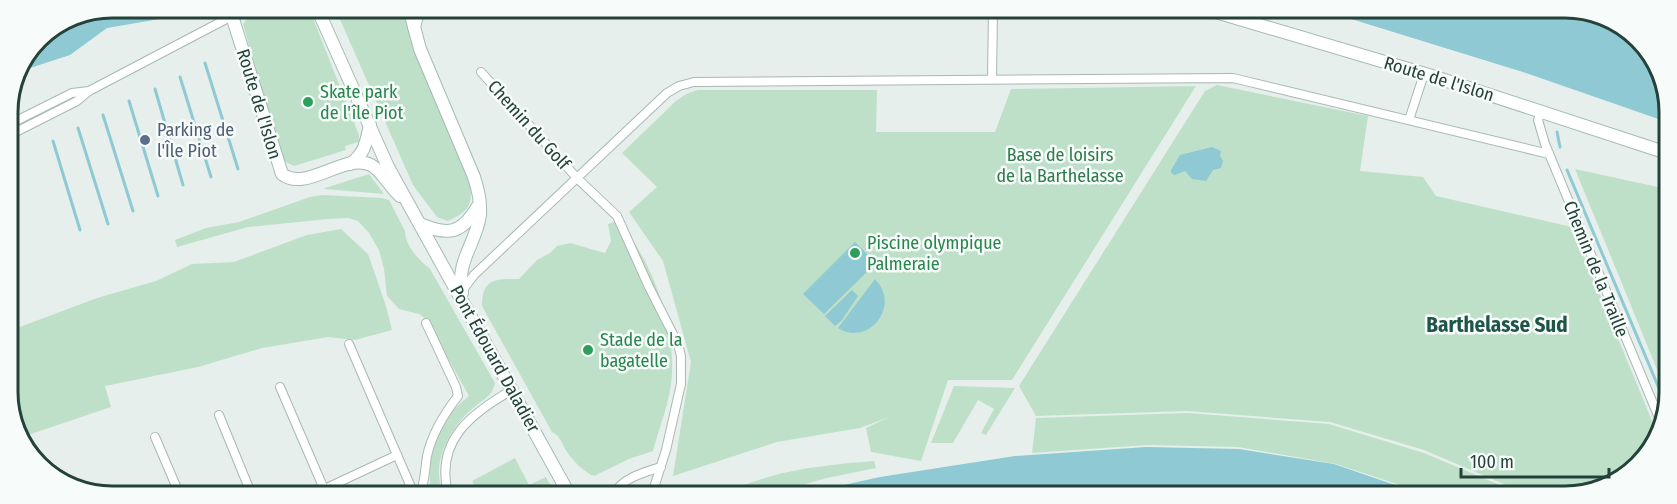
<svg xmlns="http://www.w3.org/2000/svg" width="1677" height="504" font-family="'Fira Sans Condensed',sans-serif">
<style>
.green{fill:#bfe0c8}
.water{fill:#8ec9d4}
.lines{fill:none;stroke-linecap:round;stroke-linejoin:round}
.stream{stroke:#8ec9d4;stroke-width:3}
.street-casing{stroke:#a8b8b2;stroke-width:10}
.secondary-casing{stroke:#a4bbb3;stroke-width:14}
.street{stroke:#fff;stroke-width:8}
.secondary{stroke:#fff;stroke-width:12}
.leisure-dot{fill:#2e9e5b;stroke:#f7fbf9;stroke-width:2}
.service-dot{fill:#5c6f8a;stroke:#f7fbf9;stroke-width:2}
.labels{text-anchor:middle;stroke-width:5;stroke-linejoin:round;paint-order:stroke}
.street-label{font-size:18px;fill:#24423a;stroke:#f7fbf9}
.leisure-label{font-size:18px;fill:#27864d;stroke:#f7fbf9;text-anchor:start}
.service-label{font-size:18px;fill:#4e5e75;stroke:#f7fbf9;text-anchor:start}
.park-label{font-size:18px;fill:#2d7a4b;stroke:#f7fbf9}
.quarter-label{font-size:21px;font-weight:bold;fill:#1f5548;stroke:#f7fbf9}
.rim{fill:none;stroke:#24423a;stroke-width:3}
</style>
<rect width="100%" height="100%" fill="#e6efeb"/>
<!-- green -->
<g class="green">
<polygon points="263,8 309,8 359,135 359,142 345,146 346,150 294,166 282,160 243,24 249,16"/>
<path d="M335,8H405L406,21L413,46L470,182C473,206 469,211 448,221L437,217L413,185Z"/>
<polygon points="1217,85 1368,116 1360,171 1423,177 1436,196 1572,227 1657,433 1629,475 1572,496 1532,496 1424,450 1330,422 1187,411 1036,416 1019,386 1205,91"/>
<polygon points="1196,86 1012,380 948,380 921,461 871,452 866,428 889,417 860,428 777,442 673,476 691,362 663,261 629,212 657,187 622,153 676,101 686,94 698,90 877,90 876,132 995,132 1011,89"/>
<polygon points="1575,169 1667,189 1666,391"/>
<polygon points="369,174 384,194 324,189 325,188"/>
<path d="M322,195L382,198L389,200L405,231C406,247 418,259 430,269L495,383C492,398 481,400 471,410C448,431 431,462 443,494H430C429,451 434,423 469,396L426,319L419,314L399,309L387,296L384,269L379,250L369,233L358,221L348,218L328,219L248,227L177,247L175,240L206,228L239,222L310,197Z"/>
<path d="M617,221C653,258 678,333 671,384C668,407 659,428 653,451L629,459L594,476C584,472 573,461 567,452C562,445 561,436 552,432L482,306C482,278 496,279 519,279L537,260L550,253L557,246L570,243L605,253L611,241L608,224Z"/>
<polygon points="341,229 368,254 386,306 392,330 355,340 328,337 262,348 198,367 105,386 111,407 22,437 10,413 9,331 97,298 156,281 192,264 234,262 307,235"/>
<polygon points="954,386 1015,388 986,435 981,433 994,409 978,400 953,443 931,443"/>
<polygon points="1188,413 1329,424 1424,453 1526,496 1433,496 1336,464 1238,447 1147,445 1032,453 1036,418"/>
<polygon points="515,458 529,485 546,477 555,494 479,494 472,481"/>
<path d="M874,461L876,468L827,478L765,495L719,494C735,489 751,482 768,477C803,467 838,464 874,461Z"/>
</g>
<!-- water -->
<g class="water">
<polygon points="112,8 189,8 171,17 107,28 70,55 24,70 38,38 72,15"/>
<polygon points="1322,10 1592,11 1639,38 1668,92 1667,122 1526,73"/>
<polygon points="1212,147 1221,151 1220,156 1223,161 1221,168 1213,170 1206,181 1192,179 1185,171 1175,175 1171,173 1171,170 1180,155"/>
<polygon points="855,242 876,263 824,314 803,294"/>
<path d="M875,279C902,307 867,347 838,328Z"/>
<polygon points="852,290 858,296 842,320 835,326 825,316"/>
<polygon points="1146,447 1239,449 1334,464 1427,496 798,495 880,477 1015,456"/>
</g>
<g class="lines">
<!-- stream -->
<g class="stream">
<polyline points="205,63 238,169"/>
<polyline points="180,77 211,177"/>
<polyline points="155,89 183,185"/>
<polyline points="129,101 158,196"/>
<polyline points="103,115 133,211"/>
<polyline points="78,128 108,224"/>
<polyline points="1557,132 1560,147"/>
<polyline points="53,141 80,230"/>
<polyline points="1567,170 1666,405"/>
</g>
<!-- street casing -->
<g class="street-casing">
<g id="street">
<polyline points="481,72 577,178 617,216 649,287 678,344 681,356 681,384 666,450 652,494"/>
<polyline points="992,79 993,10"/>
<polyline points="1541,111 1538,120 1545,144 1662,425"/>
<polyline points="1409,120 1424,74"/>
<polyline points="8,125 72,93 89,91"/>
<polyline points="8,136 77,101 89,91 232,16"/>
<polyline points="462,291 474,275 667,93 679,86 694,82 1233,78 1549,154"/>
<polyline points="349,344 414,494"/>
<polyline points="280,387 324,489"/>
<polyline points="219,415 251,493"/>
<polyline points="155,437 179,493"/>
<polyline points="318,492 397,455"/>
<path d="M420,494C425,482 425,469 427,456C432,433 444,414 458,396L456,387L426,323"/>
<path d="M448,494C435,441 470,414 512,390"/>
<path d="M614,494C622,478 645,472 661,467"/>
</g>
</g>
<!-- secondary casing -->
<g class="secondary-casing">
<g id="secondary">
<path d="M247,8L232,16L282,174C306,193 345,152 371,165C381,170 391,188 400,196"/>
<polyline points="317,8 388,167 569,494"/>
<path d="M409,8L420,49L474,177C478,189 481,201 480,215C476,244 456,260 462,293"/>
<polyline points="1209,10 1432,76 1667,153"/>
<polyline points="414,27 419,8"/>
<path d="M350,164C365,154 366,142 370,125"/>
<path d="M420,224C448,236 462,234 478,206"/>
</g>
</g>
<!-- street -->
<use href="#street" class="street"/>
<!-- secondary -->
<use href="#secondary" class="secondary"/>
</g>
<!-- markers -->
<g class="leisure-dot">
<circle cx="308" cy="102" r="6"/>
<circle cx="855" cy="253" r="6"/>
<circle cx="588" cy="350" r="6"/>
</g>
<circle class="service-dot" cx="145" cy="140" r="6"/>
<g class="labels">
<!-- street labels -->
<g class="street-label">
<text transform="translate(1439 79) rotate(17)" y="6">Route de l'Islon</text>
<text transform="translate(259 104) rotate(73)" y="6">Route de l'Islon</text>
<text transform="translate(529 125) rotate(48)" y="6">Chemin du Golf</text>
<text transform="translate(1596 269) rotate(68)" y="6">Chemin de la Traille</text>
<text transform="translate(495 359) rotate(61)" y="6">Pont Édouard Daladier</text>
</g>
<!-- leisure labels -->
<g class="leisure-label">
<text x="320" y="98">Skate park<tspan x="320" dy="21">de l'île Piot</tspan></text>
<text x="867" y="249">Piscine olympique<tspan x="867" dy="21">Palmeraie</tspan></text>
<text x="600" y="346">Stade de la<tspan x="600" dy="21">bagatelle</tspan></text>
</g>
<!-- service labels -->
<g class="service-label">
<text x="157" y="136">Parking de<tspan x="157" dy="21">l'Île Piot</tspan></text>
</g>
<!-- park labels -->
<g class="park-label">
<text x="1060" y="161">Base de loisirs<tspan x="1060" dy="21">de la Barthelasse</tspan></text>
</g>
<!-- quarter labels -->
<g class="quarter-label">
<text x="1497" y="332">Barthelasse Sud</text>
</g>
</g>
<!-- crop -->
<path d="M0 0H1677V504H0ZM112 18H1565A94 94 0 0 1 1659 112V392A94 94 0 0 1 1565 486H112A94 94 0 0 1 18 392V112A94 94 0 0 1 112 18Z" fill="#f7fbf9" fill-rule="evenodd"/>
<path class="rim" d="M112 18H1565A94 94 0 0 1 1659 112V392A94 94 0 0 1 1565 486H112A94 94 0 0 1 18 392V112A94 94 0 0 1 112 18Z"/>
<!-- scale -->
<path d="M1461 468v9h148v-9" fill="none" stroke="#24423a" stroke-width="3"/>
<text x="1470" y="468" font-size="18" fill="#24423a" stroke="#f7fbf9" stroke-width="4.5" paint-order="stroke">100 m</text>
</svg>
